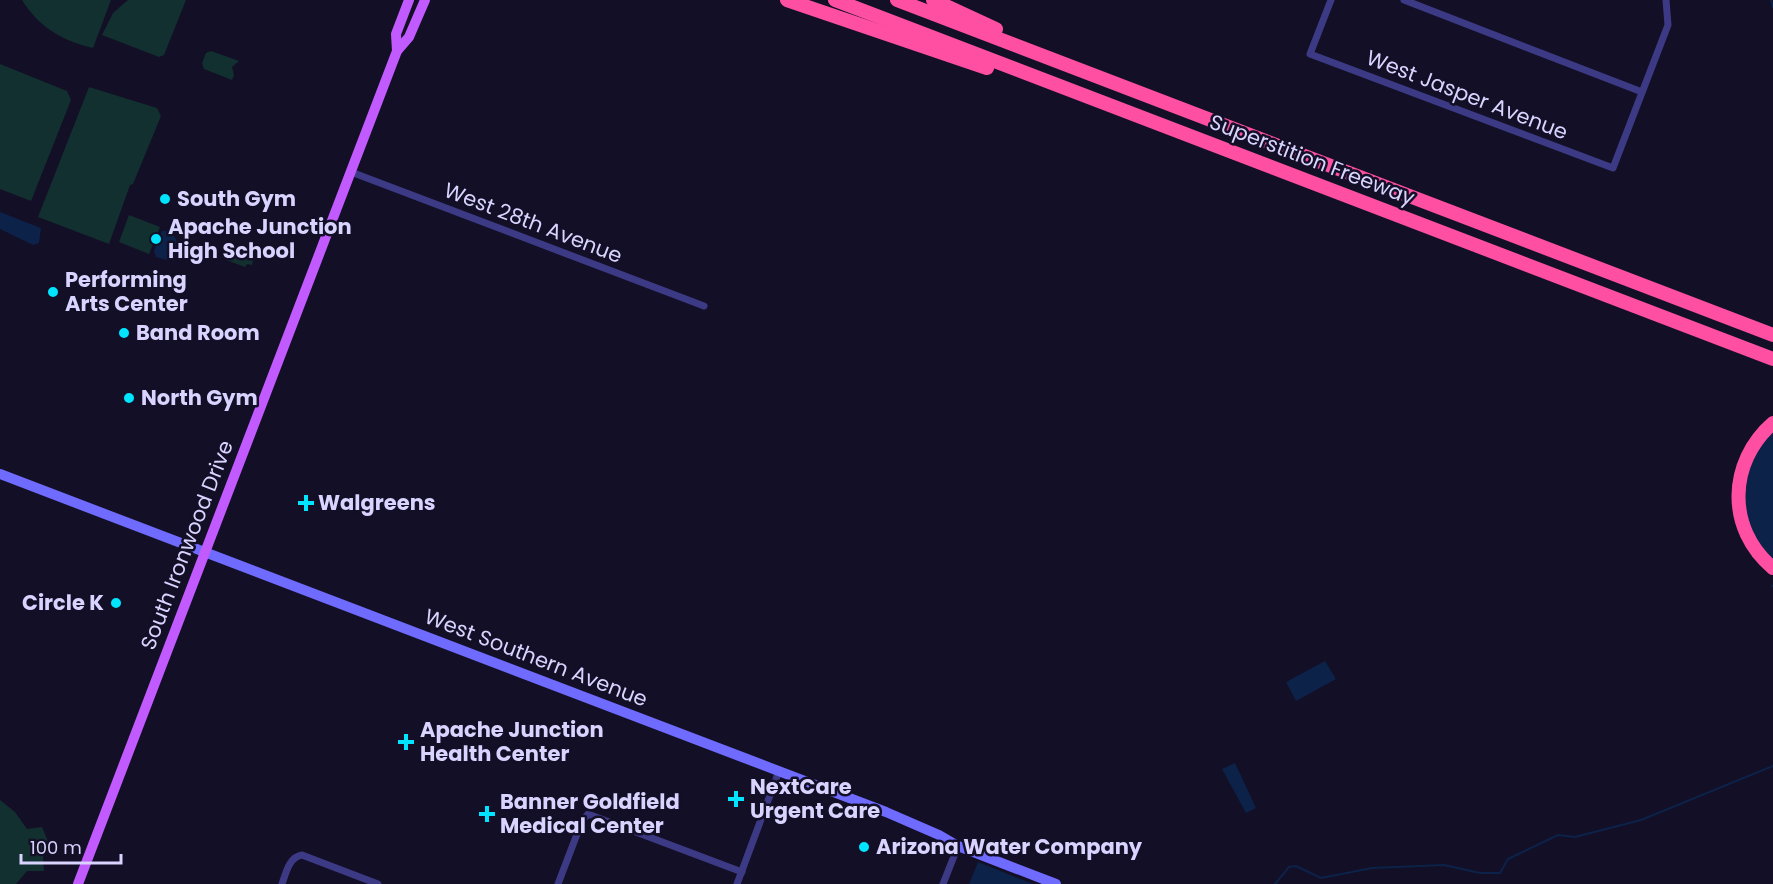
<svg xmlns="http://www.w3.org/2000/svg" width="1773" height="884" font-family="Poppins,sans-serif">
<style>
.green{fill:#12302f}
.water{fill:#0c2248}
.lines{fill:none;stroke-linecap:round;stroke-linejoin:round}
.stream{stroke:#0c2248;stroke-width:2}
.street{stroke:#3d3a85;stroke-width:7}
.secondary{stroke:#6f6bff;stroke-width:10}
.primary{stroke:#c25bff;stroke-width:10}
.highway{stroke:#ff4fa3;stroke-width:14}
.poi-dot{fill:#00e5ff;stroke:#130f26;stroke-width:2}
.labels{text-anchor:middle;stroke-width:5;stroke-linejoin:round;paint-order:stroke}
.street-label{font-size:21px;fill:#d9d4ff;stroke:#130f26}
.poi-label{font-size:21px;font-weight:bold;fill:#d9d4ff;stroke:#130f26;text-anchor:start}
</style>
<rect width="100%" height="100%" fill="#130f26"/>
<!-- green -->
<g class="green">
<path d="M22,0H111L93,48C62,41 39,27 22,0Z"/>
<polygon points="128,0 186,0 164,55 159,57 102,35 113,13"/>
<polygon points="211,51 239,61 232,67 234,75 232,80 204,69 202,63 206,53"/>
<polygon points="0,64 67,91 71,100 31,201 0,189"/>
<polygon points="89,87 157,108 161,116 133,184 130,185 109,244 38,217"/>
<polygon points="129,215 160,227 149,254 119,242"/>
<polygon points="235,244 247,252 255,252 252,265 247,264 245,267 226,260"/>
<polygon points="0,800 15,812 27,829 42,827 49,844 43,857 44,871 27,871 16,884 0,884"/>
</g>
<!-- water -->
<g class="water">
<polygon points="0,212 41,228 39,243 33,245 0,229"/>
<polygon points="171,230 178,243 174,254 167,260 156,257 154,251 162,231"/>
<polygon points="1773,429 1773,563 1757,546 1743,511 1742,487 1751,457"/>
<polygon points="1325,661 1336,679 1296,701 1286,682"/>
<polygon points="1235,763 1256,808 1246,813 1222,769"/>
<polygon points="978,862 1033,884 969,884"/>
</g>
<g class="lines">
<!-- stream -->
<g class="stream">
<polyline points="1771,0 1773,7"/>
<polyline points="1772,586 1773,586"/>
<polyline points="1275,884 1289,867 1296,866 1321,878 1372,868 1444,865 1480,873 1500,873 1508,859 1558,835 1575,837 1641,820 1773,766"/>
</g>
<!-- street -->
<g class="street">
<polyline points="1331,0 1310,54 1613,168 1668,25 1666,0"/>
<polyline points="1404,0 1642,92"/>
<polyline points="351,172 704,306"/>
<path d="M282,884C286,873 289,857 302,855L378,884"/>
<polyline points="558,884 582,821 588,814 742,872"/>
<polyline points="737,884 779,771"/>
<polyline points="943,884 958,846"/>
</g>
<!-- secondary -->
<polyline class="secondary" points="0,474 886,812 939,835 958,846 1056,884"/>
<!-- primary -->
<g class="primary">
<polyline points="397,51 396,34 409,0"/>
<polyline points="78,884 397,51 409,37 425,0"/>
</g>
<!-- highway -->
<g class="highway">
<polyline points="787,0 987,68"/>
<polyline points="835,0 1773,359"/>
<polyline points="897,0 1773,335"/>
<polyline points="933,0 996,29"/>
<path d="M1773,423C1728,462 1726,529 1773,568"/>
</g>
</g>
<!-- markers -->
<g class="poi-dot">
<circle cx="165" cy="199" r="6"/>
<circle cx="156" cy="239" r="6"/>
<circle cx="53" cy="292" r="6"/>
<circle cx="124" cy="333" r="6"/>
<circle cx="129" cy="398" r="6"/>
<path d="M303 494h6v6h6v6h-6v6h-6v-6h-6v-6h6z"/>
<circle cx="116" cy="603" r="6"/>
<path d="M403 733h6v6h6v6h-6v6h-6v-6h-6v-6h6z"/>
<path d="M733 790h6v6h6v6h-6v6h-6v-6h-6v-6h6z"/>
<path d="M484 805h6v6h6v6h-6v6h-6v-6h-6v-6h6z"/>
<circle cx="864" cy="847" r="6"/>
</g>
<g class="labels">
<!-- street labels -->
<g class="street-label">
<text transform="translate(1467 95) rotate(21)" y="7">West Jasper Avenue</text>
<text transform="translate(1312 160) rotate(21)" y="7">Superstition Freeway</text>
<text transform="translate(533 223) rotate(21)" y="7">West 28th Avenue</text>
<text transform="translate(187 545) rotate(-69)" y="7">South Ironwood Drive</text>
<text transform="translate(536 658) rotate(21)" y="7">West Southern Avenue</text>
</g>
<!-- poi labels -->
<g class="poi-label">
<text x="177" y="206">South Gym</text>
<text x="168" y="234">Apache Junction<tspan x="168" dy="24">High School</tspan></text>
<text x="65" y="287">Performing<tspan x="65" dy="24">Arts Center</tspan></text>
<text x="136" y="340">Band Room</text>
<text x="141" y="405">North Gym</text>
<text x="318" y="510">Walgreens</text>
<text x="104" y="610" text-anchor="end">Circle K</text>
<text x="420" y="737">Apache Junction<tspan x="420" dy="24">Health Center</tspan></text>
<text x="750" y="794">NextCare<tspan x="750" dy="24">Urgent Care</tspan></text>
<text x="500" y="809">Banner Goldfield<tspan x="500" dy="24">Medical Center</tspan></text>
<text x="876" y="854">Arizona Water Company</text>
</g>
</g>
<!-- scale -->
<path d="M21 854v9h100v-9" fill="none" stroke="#d9d4ff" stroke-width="3"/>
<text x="30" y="854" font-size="18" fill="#d9d4ff" stroke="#130f26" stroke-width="4.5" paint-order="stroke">100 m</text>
</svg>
